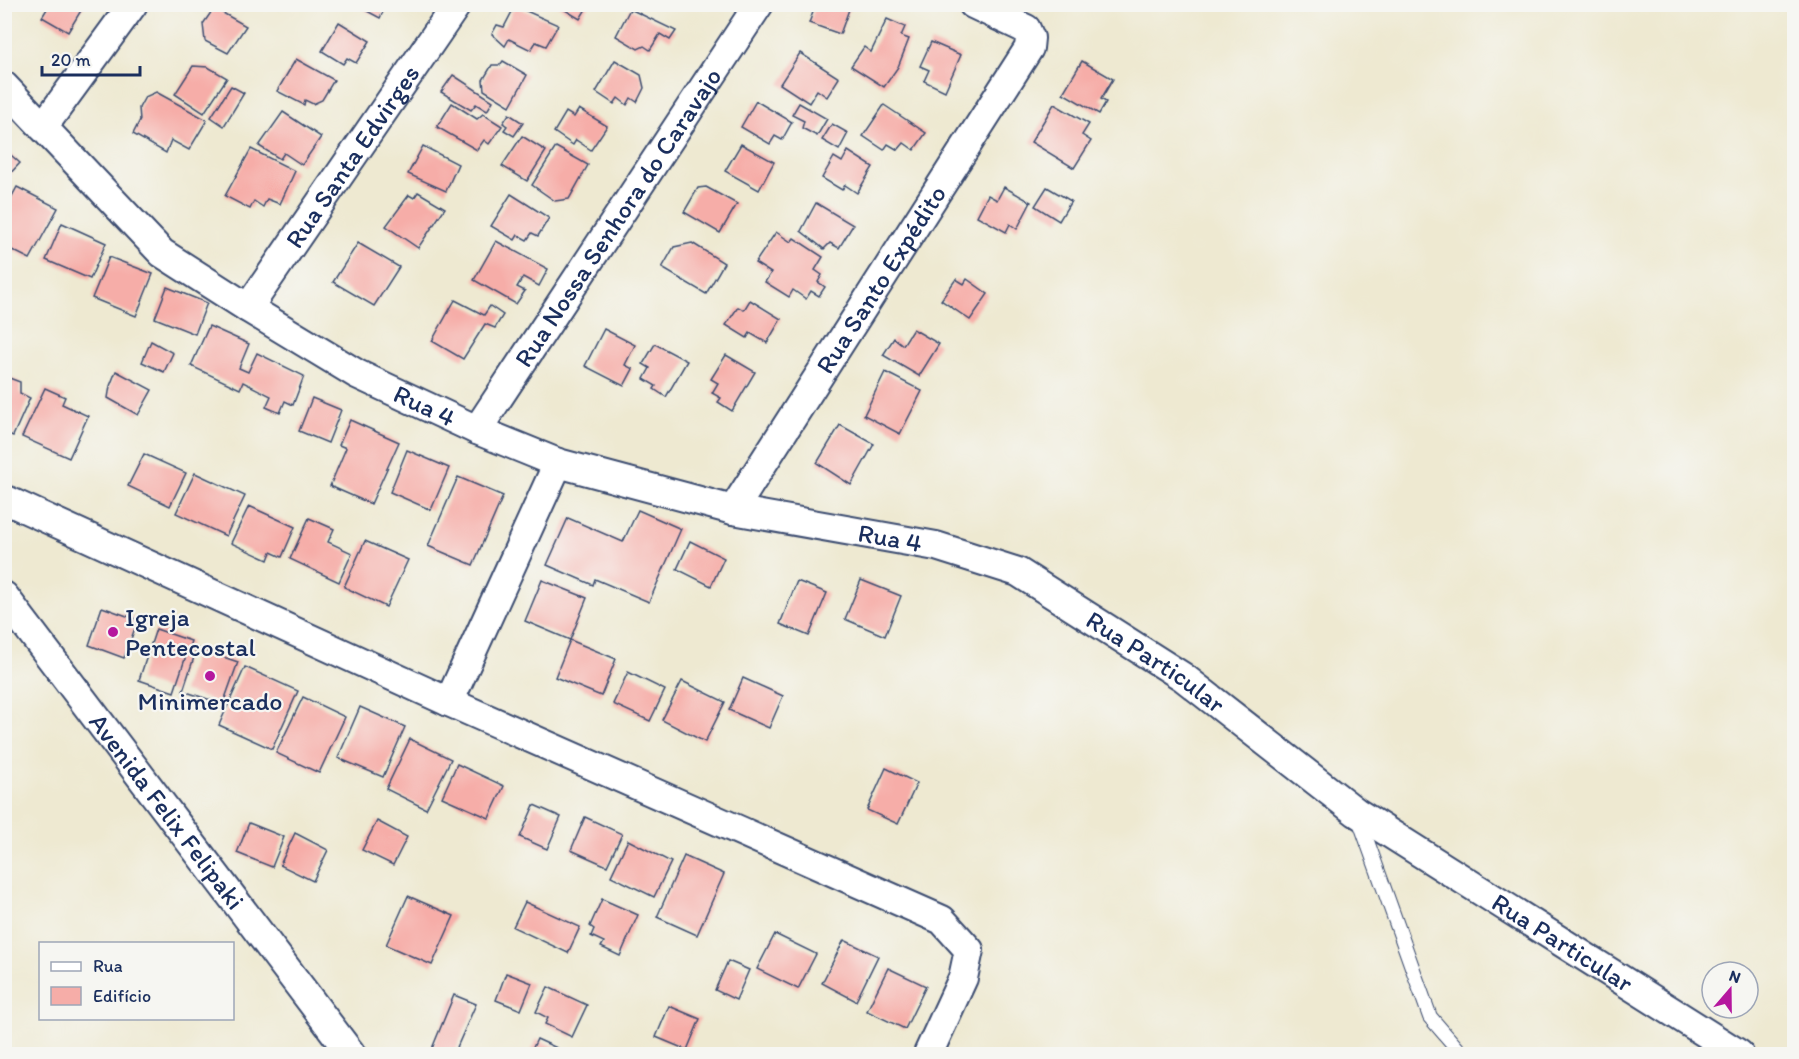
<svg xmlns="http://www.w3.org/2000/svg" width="1799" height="1059" font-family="Itim,sans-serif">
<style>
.building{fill:#f6ada8}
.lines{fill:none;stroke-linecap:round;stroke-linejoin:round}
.service-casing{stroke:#3b4b6f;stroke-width:16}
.minor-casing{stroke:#3b4b6f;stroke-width:32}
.service{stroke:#fff;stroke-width:14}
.minor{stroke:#fff;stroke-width:28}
.poi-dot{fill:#b5179e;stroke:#f6f6f2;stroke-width:2}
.labels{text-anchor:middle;stroke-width:4.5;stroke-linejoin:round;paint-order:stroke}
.street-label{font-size:26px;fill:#1b2f5e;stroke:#f6f6f2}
.poi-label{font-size:26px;fill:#1b2f5e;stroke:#f6f6f2;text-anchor:start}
</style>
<rect width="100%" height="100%" fill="#f6f6f2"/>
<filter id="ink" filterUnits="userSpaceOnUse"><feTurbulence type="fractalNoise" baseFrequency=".0167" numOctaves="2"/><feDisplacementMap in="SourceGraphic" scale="12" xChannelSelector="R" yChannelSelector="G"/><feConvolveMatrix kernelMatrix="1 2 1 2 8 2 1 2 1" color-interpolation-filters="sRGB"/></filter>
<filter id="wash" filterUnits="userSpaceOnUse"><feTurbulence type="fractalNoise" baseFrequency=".008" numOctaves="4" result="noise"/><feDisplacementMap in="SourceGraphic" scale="24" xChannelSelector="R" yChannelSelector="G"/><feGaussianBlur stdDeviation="1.35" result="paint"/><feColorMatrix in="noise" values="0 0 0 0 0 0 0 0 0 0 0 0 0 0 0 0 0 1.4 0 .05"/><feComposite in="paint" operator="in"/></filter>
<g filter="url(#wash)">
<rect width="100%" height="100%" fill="#eee9d1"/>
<g id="blocks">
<!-- building -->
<g class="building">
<polygon points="50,4 85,4 68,32 42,17"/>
<polygon points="354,4 387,4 380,18"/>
<polygon points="555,4 589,4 580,19"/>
<polygon points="816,4 851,4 840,34 809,23"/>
<polygon points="515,6 558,25 546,46 536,42 531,50 509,39 505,46 492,34 497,25 504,27"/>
<polygon points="214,8 246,26 228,53 205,41 203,24"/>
<polygon points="630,9 676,31 670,40 660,34 650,50 644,46 638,49 616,36"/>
<polygon points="887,19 905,27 901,36 909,39 898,67 884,87 851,66 864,47 871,52"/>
<polygon points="339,22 370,41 356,63 347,58 343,64 322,51"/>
<polygon points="931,42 961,55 945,91 924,81 929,70 920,66"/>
<polygon points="800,53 839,78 827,97 817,90 809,103 780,84"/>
<polygon points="296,59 334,80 322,100 313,104 305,100 304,105 277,91"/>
<polygon points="615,60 641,75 644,88 637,102 631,98 627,105 618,98 614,104 596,92"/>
<polygon points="503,61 527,75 510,106 484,90 483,80 492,65 500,65"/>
<polygon points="1082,61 1113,79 1101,99 1106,102 1099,114 1063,93"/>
<polygon points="193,66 208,67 227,78 204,113 175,94"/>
<polygon points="453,75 493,101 487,111 476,104 471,110 441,92"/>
<polygon points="231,86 244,93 224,126 211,117"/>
<polygon points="156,92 207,120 189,150 171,140 166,153 133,134 140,120 139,108 145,97"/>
<polygon points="756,101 792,122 782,140 775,136 770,144 741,127"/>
<polygon points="452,103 477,119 483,114 502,126 489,144 484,140 477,150 437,127"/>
<polygon points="799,103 827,119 817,136 802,128 804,121 792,115"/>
<polygon points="1054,104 1089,124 1082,135 1091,141 1074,168 1031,142"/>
<polygon points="884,105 926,133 914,150 904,143 898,150 888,144 884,150 863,136"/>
<polygon points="579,109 607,126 591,150 576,140 573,145 554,132 566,112 574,117"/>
<polygon points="283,112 321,137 302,165 284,153 280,159 259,146"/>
<polygon points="509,114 523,123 514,136 504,130 507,126 503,123"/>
<polygon points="832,124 848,133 839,150 822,140"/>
<polygon points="522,136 546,151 527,181 502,166"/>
<polygon points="741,144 774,162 759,190 725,171"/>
<polygon points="423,146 458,164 446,191 408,174"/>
<polygon points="556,147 588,165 569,199 555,201 532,185"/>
<polygon points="4,149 20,163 4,180"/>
<polygon points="251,149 295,171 280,204 267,199 263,207 254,201 250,209 225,196"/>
<polygon points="848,151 873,167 857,193 845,185 842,190 822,178 834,157 842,162"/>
<polygon points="17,187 58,208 30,259 4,246 4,211"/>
<polygon points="706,187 737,204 720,233 684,212 698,188"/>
<polygon points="1004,187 1031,202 1017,229 1010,224 1006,232 977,216 988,195 997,200"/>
<polygon points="1047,187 1071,201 1059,221 1035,206"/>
<polygon points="418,192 445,208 418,248 386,226 409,195 414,198"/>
<polygon points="511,194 549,218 538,236 532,233 527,240 518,235 515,240 491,226"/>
<polygon points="816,203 853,225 839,248 830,243 824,249 801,231"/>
<polygon points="62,223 106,243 90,279 46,260"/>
<polygon points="776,232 791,242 794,238 823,257 815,270 822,275 818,282 825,287 819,296 811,291 806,299 793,290 789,297 765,282 771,273 755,263"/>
<polygon points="496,241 548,269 539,286 523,277 517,287 525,291 516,304 474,280"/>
<polygon points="358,243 399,267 374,306 333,282"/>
<polygon points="692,243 724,263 706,294 662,268 674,247"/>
<polygon points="109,257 153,274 136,316 92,298"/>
<polygon points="956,279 964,284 967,279 988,294 970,320 941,300"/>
<polygon points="167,287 207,303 195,334 155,318"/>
<polygon points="455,300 484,315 490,306 503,315 495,328 485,324 463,359 432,341"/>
<polygon points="750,300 781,319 767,343 750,333 747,338 726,325 738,307 744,310"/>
<polygon points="209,326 249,344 239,368 248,372 257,353 304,376 293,405 285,401 280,413 266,407 271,396 243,382 240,389 191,366"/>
<polygon points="604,329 635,345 625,365 633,369 624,386 585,366"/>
<polygon points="913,329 939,344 919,376 883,355 894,338 903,345"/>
<polygon points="151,341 173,353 164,372 142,362"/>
<polygon points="655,344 687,361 666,397 654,389 656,386 644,379 650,368 643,364"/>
<polygon points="726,355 755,372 732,411 718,402 721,398 712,393 718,383 711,379"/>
<polygon points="116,371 152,390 138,415 108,398 110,386"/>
<polygon points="885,372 922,391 900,434 864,415"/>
<polygon points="4,376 20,382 20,393 30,398 13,436 4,432"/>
<polygon points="45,388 65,397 62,404 88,416 69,458 22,437"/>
<polygon points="312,398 341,410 328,443 299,431"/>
<polygon points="350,420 399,442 371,504 330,486 346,448 339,445"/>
<polygon points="840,425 874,444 851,485 817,463"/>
<polygon points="407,450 449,468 431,510 390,492"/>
<polygon points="144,454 186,473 170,506 128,486"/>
<polygon points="195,473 245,496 226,536 176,513"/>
<polygon points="458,477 503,496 473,565 428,546"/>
<polygon points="249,506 295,527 282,557 271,552 268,560 231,543"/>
<polygon points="638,510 681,529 649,602 595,579 593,585 547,565 568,518 623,542"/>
<polygon points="309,518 334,529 328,542 352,553 339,582 290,559"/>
<polygon points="365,541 408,560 386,607 344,587"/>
<polygon points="690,541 724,558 711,586 677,569"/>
<polygon points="542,580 587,598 570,640 525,621"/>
<polygon points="861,580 901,596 885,636 845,619"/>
<polygon points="797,581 827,593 809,636 780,624"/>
<polygon points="102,607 138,620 124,658 89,645"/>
<polygon points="156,629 191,641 174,692 139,680"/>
<polygon points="570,640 616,659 601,696 555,677"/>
<polygon points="197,648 238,662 223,704 183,691"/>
<polygon points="245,667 298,691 272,749 219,725"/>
<polygon points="628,672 665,690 650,721 613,704"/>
<polygon points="743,678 783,696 769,728 729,710"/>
<polygon points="682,681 725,702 705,742 662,720"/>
<polygon points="303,697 345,717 319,773 276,753"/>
<polygon points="360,707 405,727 383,777 338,758"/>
<polygon points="410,739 451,759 426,809 386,789"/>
<polygon points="457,764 504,786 489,818 442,797"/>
<polygon points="886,768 917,783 898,824 867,810"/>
<polygon points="534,805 561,817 547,849 520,837"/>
<polygon points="585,817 622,834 607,866 571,850"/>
<polygon points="377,821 407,837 393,865 362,850"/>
<polygon points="249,823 284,837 272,867 237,853"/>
<polygon points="295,833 328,850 313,881 280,865"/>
<polygon points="628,840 671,862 654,897 611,876"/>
<polygon points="684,856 724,874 697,935 657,917"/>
<polygon points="408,896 454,916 432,965 386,945"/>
<polygon points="602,899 638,915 620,956 601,947 604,942 591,936 594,929 590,926"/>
<polygon points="525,902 580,927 568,953 513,927"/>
<polygon points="775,934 816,954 798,989 757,969"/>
<polygon points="844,940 878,956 856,1001 822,983"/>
<polygon points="728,961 749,970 736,1000 715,990"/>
<polygon points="888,968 926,986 905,1029 867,1011"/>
<polygon points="506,973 532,983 521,1010 496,1000"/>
<polygon points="548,987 587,1005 572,1037 545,1024 548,1018 536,1012"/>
<polygon points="454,995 476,1004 454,1054 438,1054 431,1051"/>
<polygon points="669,1006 700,1019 687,1050 656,1037"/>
<polygon points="537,1039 570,1054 530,1054"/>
</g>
</g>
</g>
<g filter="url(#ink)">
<use href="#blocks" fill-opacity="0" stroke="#3b4b6f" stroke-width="1.5"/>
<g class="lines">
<!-- service casing -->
<g class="service-casing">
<polyline id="service" points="1358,816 1430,1017 1462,1054"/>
</g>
<!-- minor casing -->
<g class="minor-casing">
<g id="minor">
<path id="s1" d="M4,86L162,253L248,308L357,374L477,430L558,463L733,510L936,546L1018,572L1183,677L1356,812L1739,1054"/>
<polyline points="43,127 133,4"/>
<path id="s2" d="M248,308L457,4"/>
<path id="s3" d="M477,430L759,4"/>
<polyline points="4,499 449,702 942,920 969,950 963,978 928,1054"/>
<path id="s4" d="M733,510L1029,48L1030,38L1026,29L973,4"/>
<path id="s5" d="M4,596L351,1054"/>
<polyline points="449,702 558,463"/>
</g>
</g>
<!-- service -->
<use href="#service" class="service"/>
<!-- minor -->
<use href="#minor" class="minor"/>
</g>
</g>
<!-- markers -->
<g class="poi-dot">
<circle cx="113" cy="632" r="6"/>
<circle cx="210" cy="676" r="6"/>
</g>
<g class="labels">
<!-- street labels -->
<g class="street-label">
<text dy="9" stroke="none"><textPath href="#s2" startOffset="184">Rua Santa Edvirges</textPath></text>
<text dy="9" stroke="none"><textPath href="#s3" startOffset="255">Rua Nossa Senhora do Caravajo</textPath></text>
<text dy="9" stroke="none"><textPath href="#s4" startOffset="274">Rua Santo Expédito</textPath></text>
<text dy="9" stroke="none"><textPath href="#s1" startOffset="534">Rua 4</textPath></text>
<text dy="9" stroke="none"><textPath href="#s1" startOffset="1020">Rua 4</textPath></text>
<text dy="9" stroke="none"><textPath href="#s1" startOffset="1317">Rua Particular</textPath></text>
<text dy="9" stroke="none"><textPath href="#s5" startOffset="270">Avenida Felix Felipaki</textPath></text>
<text dy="9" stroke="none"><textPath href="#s1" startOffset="1812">Rua Particular</textPath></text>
</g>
<!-- poi labels -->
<g class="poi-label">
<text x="125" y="626">Igreja<tspan x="125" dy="30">Pentecostal</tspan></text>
<text x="210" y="710" text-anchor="middle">Minimercado</text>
</g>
</g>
<!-- margin -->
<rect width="1799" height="1059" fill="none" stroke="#f6f6f2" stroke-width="24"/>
<!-- legend -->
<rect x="39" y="942" width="195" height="78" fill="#f6f6f2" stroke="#9ea6b7" stroke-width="1.5"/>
<rect x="51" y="962" width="30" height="9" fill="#ffffff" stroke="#9ea6b7" stroke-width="1.5"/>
<text x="93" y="972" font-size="18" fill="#1b2f5e">Rua</text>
<rect x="51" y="987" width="30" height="18" fill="#f6ada8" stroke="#9ea6b7" stroke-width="1.5"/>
<text x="93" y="1002" font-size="18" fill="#1b2f5e">Edifício</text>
<!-- north arrow -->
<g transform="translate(1730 990) rotate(20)"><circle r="28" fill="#f6f6f2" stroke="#9ea6b7" stroke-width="1.5"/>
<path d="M0-4.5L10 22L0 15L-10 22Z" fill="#b5179e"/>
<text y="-9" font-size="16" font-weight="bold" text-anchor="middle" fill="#1b2f5e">N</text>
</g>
<!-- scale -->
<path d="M42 66v9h98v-9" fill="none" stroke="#1b2f5e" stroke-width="3"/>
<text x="51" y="66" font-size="18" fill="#1b2f5e" stroke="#f6f6f2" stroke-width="4.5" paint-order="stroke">20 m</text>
</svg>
